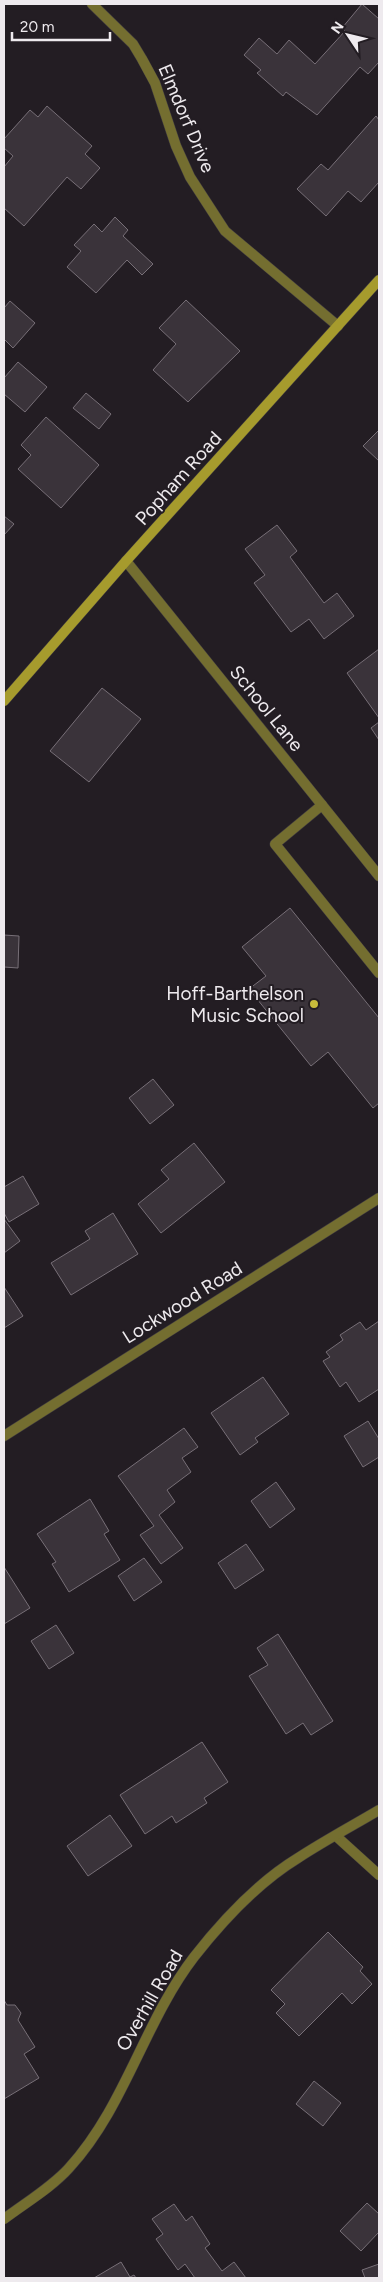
<svg xmlns="http://www.w3.org/2000/svg" width="383" height="2282" font-family="Figtree,sans-serif">
<style>
.building{fill:#3a333a;stroke:#776f77}
.lines{fill:none;stroke-linecap:round;stroke-linejoin:round}
.service-casing{stroke:#3f3a3f;stroke-width:11}
.minor-casing{stroke:#3f3a3f;stroke-width:11}
.secondary-casing{stroke:#3f3a3f;stroke-width:11}
.service{stroke:#746e30;stroke-width:10}
.minor{stroke:#746e30;stroke-width:10}
.secondary{stroke:#a69b2d;stroke-width:10}
.poi-dot{fill:#c7bb3b;stroke:#231d23;stroke-width:2}
.labels{text-anchor:middle;stroke-width:4;stroke-linejoin:round;paint-order:stroke}
.street-label{font-size:19px;fill:#eeeaee;stroke:#231d23}
.poi-label{font-size:19px;fill:#eeeaee;stroke:#231d23;text-anchor:end}
</style>
<rect width="100%" height="100%" fill="#231d23"/>
<!-- building -->
<g class="building">
<polygon points="362,4 379,19 379,62 368,74 360,67 317,115 286,92 283,96 257,73 261,70 244,55 259,38 277,54 289,40 315,64 345,31 342,28"/>
<polygon points="47,106 92,146 85,154 100,168 81,189 67,177 24,226 4,208 4,167 13,156 4,148 4,139 30,110 38,117"/>
<polygon points="376,116 379,120 379,182 361,202 348,191 326,216 297,189 321,164 328,170"/>
<polygon points="115,217 128,230 123,236 153,264 142,275 127,260 96,293 67,267 81,251 74,245 94,224 102,232"/>
<polygon points="186,300 240,351 188,402 153,370 176,344 159,328"/>
<polygon points="10,301 35,323 13,348 4,339 4,308"/>
<polygon points="18,362 47,387 25,412 4,394 4,378"/>
<polygon points="86,393 111,414 99,429 73,408"/>
<polygon points="46,417 99,465 61,508 18,469 31,455 21,445"/>
<polygon points="379,430 379,461 363,446"/>
<polygon points="4,516 14,524 4,535"/>
<polygon points="277,525 297,551 290,557 324,603 337,593 354,616 324,639 309,619 291,632 254,583 265,575 245,549"/>
<polygon points="379,649 379,718 347,673"/>
<polygon points="102,688 141,719 89,782 50,751"/>
<polygon points="379,722 379,740 371,728"/>
<polygon points="290,908 379,1018 379,1103 373,1108 328,1052 311,1066 249,989 266,976 242,947"/>
<polygon points="4,935 19,936 18,968 4,967"/>
<polygon points="153,1079 174,1105 150,1124 129,1098"/>
<polygon points="194,1143 225,1182 161,1233 138,1204 169,1179 161,1170"/>
<polygon points="23,1176 39,1204 9,1222 4,1213 4,1187"/>
<polygon points="113,1213 138,1254 71,1295 51,1263 90,1239 85,1231"/>
<polygon points="4,1219 20,1241 4,1253"/>
<polygon points="4,1287 23,1316 4,1328"/>
<polygon points="379,1321 379,1389 359,1402 346,1382 340,1387 323,1361 330,1357 326,1352 343,1340 340,1335 360,1322 366,1330"/>
<polygon points="263,1377 289,1414 255,1438 258,1442 240,1455 211,1413"/>
<polygon points="368,1421 379,1439 379,1457 363,1467 344,1436"/>
<polygon points="184,1428 198,1447 182,1458 191,1472 167,1490 175,1502 159,1515 183,1548 161,1564 140,1535 154,1526 118,1476"/>
<polygon points="276,1482 295,1509 270,1528 251,1501"/>
<polygon points="90,1499 109,1531 104,1534 120,1560 69,1592 52,1564 56,1562 37,1534"/>
<polygon points="246,1544 264,1570 235,1589 218,1563"/>
<polygon points="144,1558 162,1582 134,1601 118,1576"/>
<polygon points="4,1567 30,1608 4,1624"/>
<polygon points="56,1625 74,1653 49,1669 31,1641"/>
<polygon points="278,1634 333,1721 311,1735 303,1723 286,1734 249,1676 268,1665 257,1648"/>
<polygon points="202,1742 228,1782 204,1798 207,1803 176,1823 172,1816 145,1834 120,1795"/>
<polygon points="110,1815 132,1846 88,1876 67,1846"/>
<polygon points="328,1932 363,1967 360,1971 372,1984 352,2004 342,1993 299,2036 276,2013 285,2004 271,1990"/>
<polygon points="4,2000 7,2005 15,2005 21,2013 18,2020 35,2047 24,2054 39,2078 4,2099"/>
<polygon points="314,2081 341,2103 323,2126 296,2104"/>
<polygon points="367,2203 379,2214 379,2232 361,2251 340,2231"/>
<polygon points="174,2204 186,2221 192,2216 210,2244 205,2248 222,2271 234,2262 246,2278 195,2278 185,2264 178,2270 156,2239 163,2234 152,2219"/>
<polygon points="121,2262 130,2277 134,2275 136,2278 94,2278"/>
<polygon points="379,2264 379,2278 365,2278 362,2270"/>
</g>
<g class="lines">
<!-- service casing -->
<g class="service-casing">
<polyline id="service" points="322,805 275,844 379,973"/>
</g>
<!-- minor casing -->
<g class="minor-casing">
<g id="minor">
<polyline points="92,4 133,44 142,59 155,83 176,146 190,177 225,231 338,326"/>
<polyline points="126,561 379,876"/>
<polyline points="4,1436 379,1198"/>
<polyline points="336,1836 379,1875"/>
<path d="M4,2219C25,2203 51,2188 69,2168C125,2107 144,2022 194,1957C223,1920 257,1883 298,1858C324,1841 352,1826 379,1810"/>
</g>
</g>
<!-- secondary casing -->
<g class="secondary-casing">
<polyline id="secondary" points="4,701 126,561 379,280"/>
</g>
<!-- service -->
<use href="#service" class="service"/>
<!-- minor -->
<use href="#minor" class="minor"/>
<!-- secondary -->
<use href="#secondary" class="secondary"/>
</g>
<!-- markers -->
<circle class="poi-dot" cx="314" cy="1004" r="5"/>
<g class="labels">
<!-- street labels -->
<g class="street-label">
<text transform="translate(187 118) rotate(67)" y="7">Elmdorf Drive</text>
<text transform="translate(178 478) rotate(-48)" y="7">Popham Road</text>
<text transform="translate(267 708) rotate(51)" y="7">School Lane</text>
<text transform="translate(182 1302) rotate(-32)" y="7">Lockwood Road</text>
<text transform="translate(149 2000) rotate(-60)" y="7">Overhill Road</text>
</g>
<!-- poi labels -->
<g class="poi-label">
<text x="304" y="1000">Hoff-Barthelson<tspan x="304" dy="22">Music School</tspan></text>
</g>
</g>
<!-- border -->
<rect width="383" height="2282" fill="none" stroke="#eeeaee" stroke-width="10"/>
<!-- north arrow -->
<g transform="translate(348 35) rotate(305)" stroke="#231d23" stroke-width="4" paint-order="stroke">
<path d="M0-4L9 19L0 12L-9 19Z" fill="#eeeaee"/>
<text y="-8" font-size="14" font-weight="bold" text-anchor="middle" fill="#eeeaee">N</text>
</g>
<!-- scale -->
<path d="M12 32v8h98v-8" fill="none" stroke="#eeeaee" stroke-width="2.5"/>
<text x="20" y="32" font-size="15" fill="#eeeaee" stroke="#231d23" stroke-width="4" paint-order="stroke">20 m</text>
</svg>
